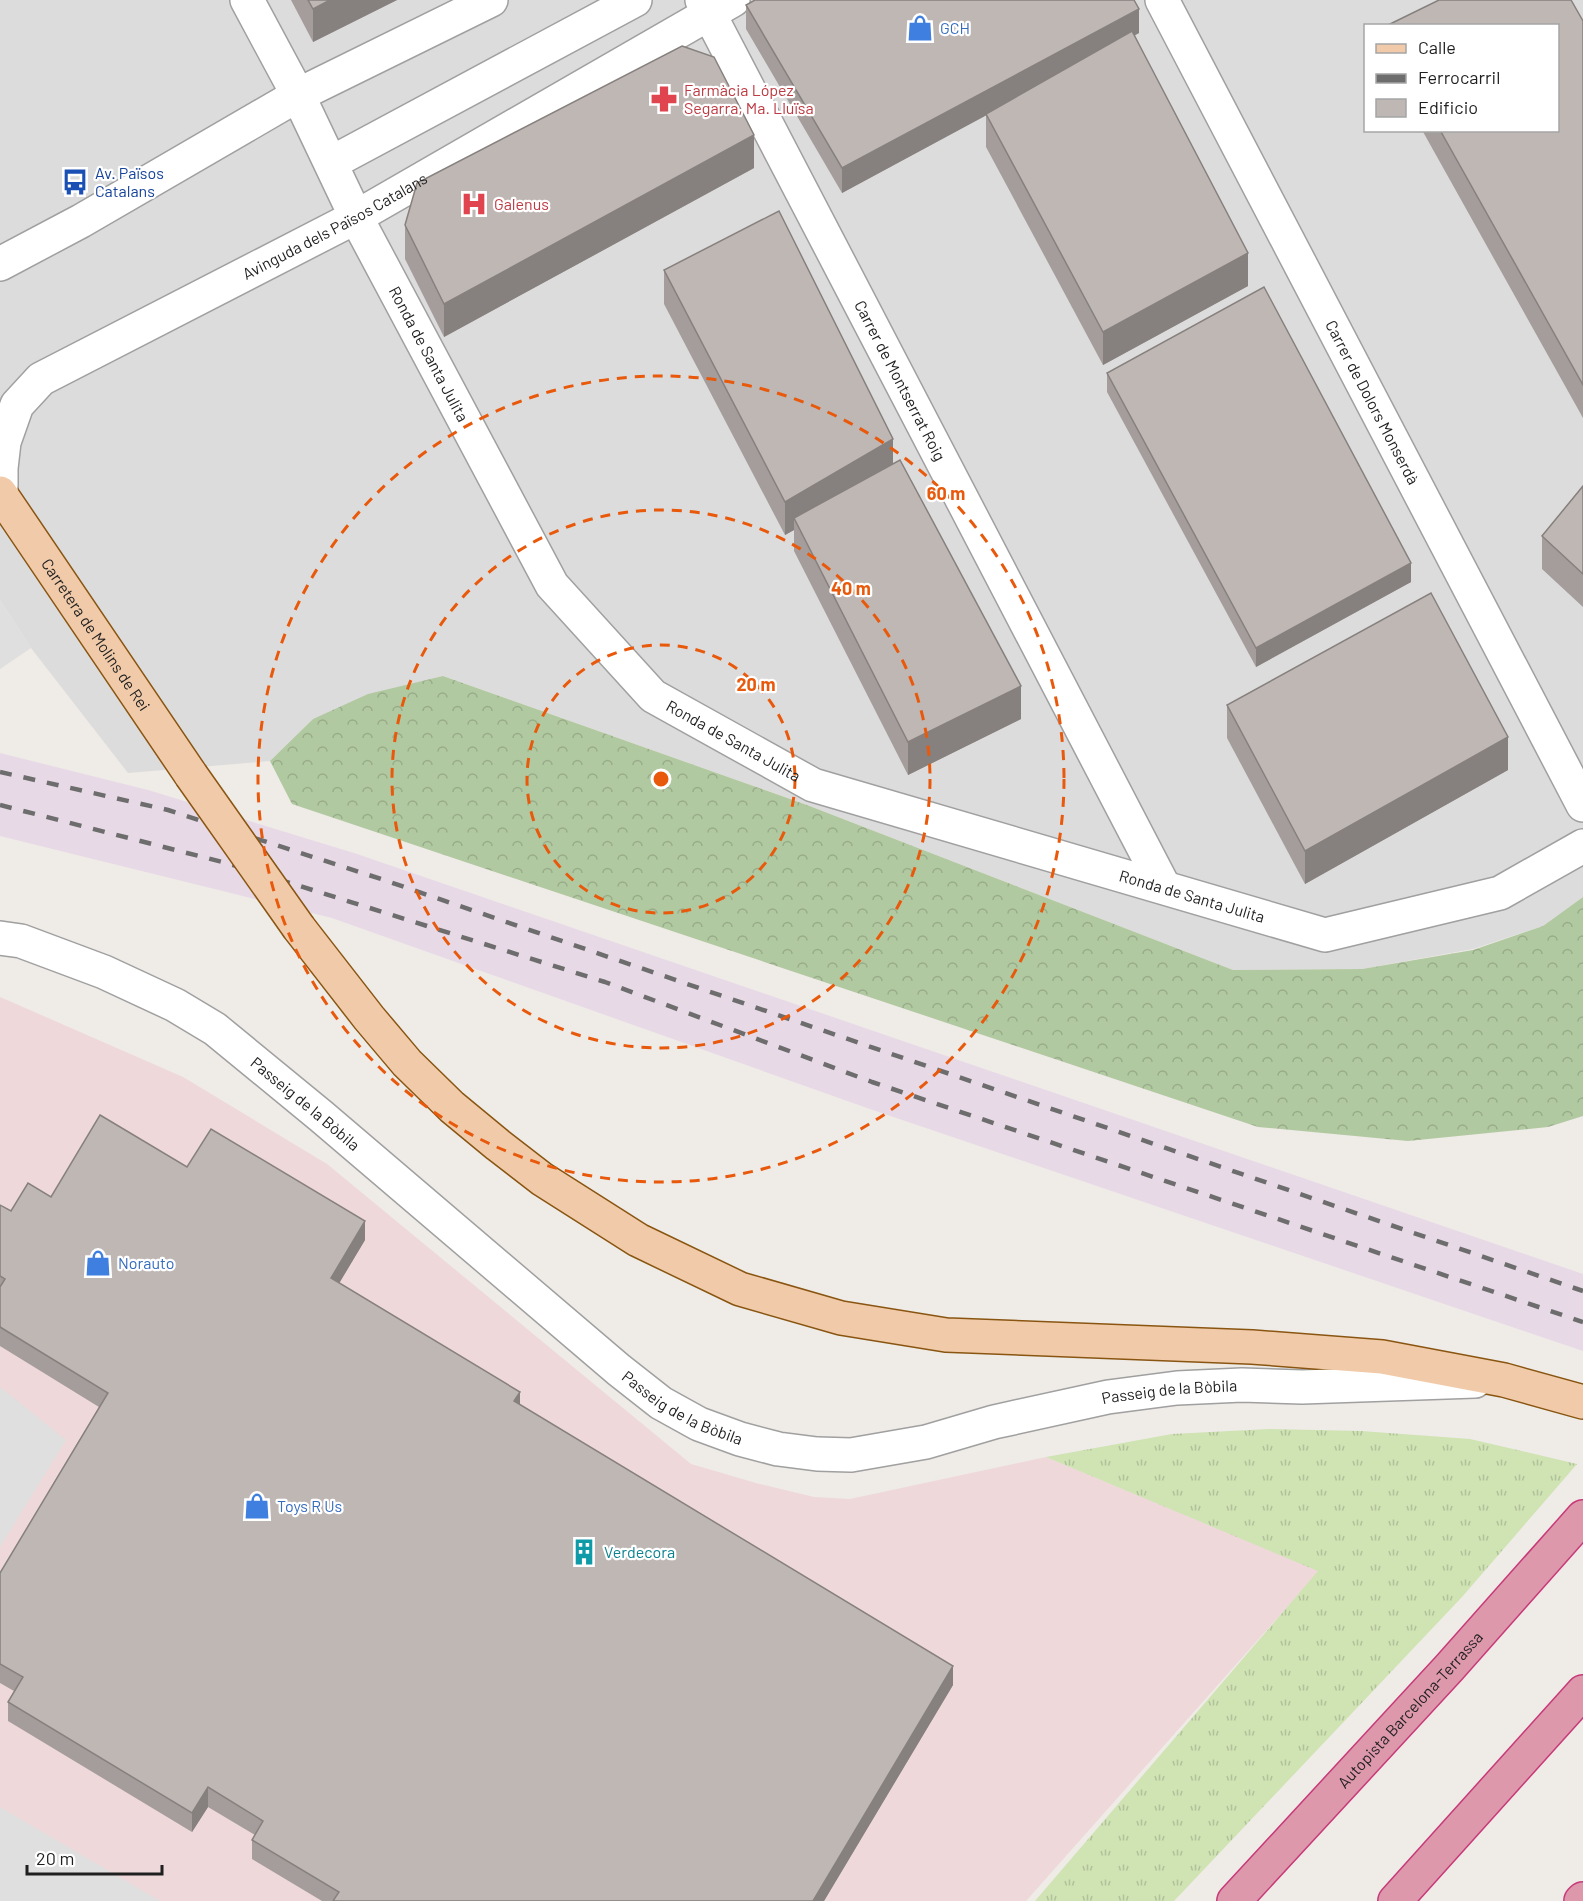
<svg xmlns="http://www.w3.org/2000/svg" width="1583" height="1901" font-family="Barlow,sans-serif">
<style>
.residential{fill:#dddcdc;fill-rule:evenodd}
.commercial{fill:#eed8d9}
.railway{fill:#e7d9e6}
.grass{fill:url(#grass-tufts)}
.forest{fill:url(#forest-crowns)}
.parking{fill:#dfdfdf}
.lines{fill:none;stroke-linecap:round;stroke-linejoin:round}
.minor-casing{stroke:#a0a0a0;stroke-width:36}
.major-casing{stroke:#895511;stroke-width:36}
.highway-casing{stroke:#c73a79;stroke-width:36}
.minor{stroke:#fff;stroke-width:33}
.major{stroke:#f1cba9;stroke-width:33}
.highway{stroke:#dd98ac;stroke-width:33}
.rail{stroke:#6d6d6d;stroke-width:4.5;stroke-dasharray:12 12;stroke-linecap:butt}
.major-bridge-casing{stroke:#895511;stroke-width:36;stroke-linecap:butt}
.major-bridge{stroke:#f1cba9;stroke-width:33}
.wall{fill:#a49d9b}
.shaded-wall{fill:#86807e}
.building{fill:#bfb7b4;stroke:#86807e;stroke-width:1.5}
.ring{fill:none;stroke:#e8590c;stroke-width:3;stroke-dasharray:10 8}
.labels{text-anchor:middle;stroke-width:4.5;stroke-linejoin:round;paint-order:stroke}
.shop-label{font-size:16px;fill:#366cbe;stroke:#fff;text-anchor:start}
.health-label{font-size:16px;fill:#be3a42;stroke:#fff;text-anchor:start}
.transit-label{font-size:16px;fill:#164399;stroke:#fff;text-anchor:start}
.street-label{font-size:16px;fill:#1f1f1f;stroke:#fff}
.culture-label{font-size:16px;fill:#0d838f;stroke:#fff;text-anchor:start}
.centre{fill:#e8590c;stroke:#fff;stroke-width:3}
.ring-label{font-size:18px;text-anchor:middle;font-weight:bold;fill:#e8590c;stroke:#fff;stroke-width:4.5;stroke-linejoin:round;paint-order:stroke}
</style>
<defs>
<pattern id="grass-tufts" width="24" height="20" patternUnits="userSpaceOnUse" patternTransform="scale(1.5)"><rect width="24" height="20" fill="#cfe3b3"/><path d="M3 7l-1-3M5 7V3M7 7l1-3M15 17l-1-3M17 17v-4M19 17l1-3" fill="none" stroke="#b1c29a"/></pattern>
<pattern id="forest-crowns" width="20" height="18" patternUnits="userSpaceOnUse" patternTransform="scale(1.5)"><rect width="20" height="18" fill="#b1c9a0"/><path d="M2 6a3 3 0 1 1 6 0M12 15a3 3 0 1 1 6 0" fill="none" stroke="#98ac89"/></pattern>
</defs>
<rect width="100%" height="100%" fill="#efebe7"/>
<!-- residential -->
<path class="residential" d="M0,0H1583V897L1543,926L1473,949L1362,969L1233,970L807,805L443,676L313,719L270,761L128,773L31,648L0,600ZM1366,26H1558V130H1366Z"/>
<!-- commercial -->
<polygon class="commercial" points="0,997 183,1077 327,1164 691,1464 756,1483 814,1497 850,1499 1046,1457 1319,1571 1026,1901 0,1901"/>
<!-- railway -->
<polygon class="railway" points="0,753 148,790 354,853 1583,1274 1583,1351 870,1109 332,918 0,836"/>
<!-- grass -->
<polygon class="grass" points="1269,1429 1361,1431 1470,1439 1577,1464 1462,1597 1174,1901 1035,1901 1318,1571 1046,1457 1172,1434"/>
<!-- forest -->
<polygon class="forest" points="443,676 807,805 1233,970 1362,969 1473,950 1543,926 1583,897 1583,1116 1548,1127 1408,1141 1258,1127 292,804 270,761 313,719 368,694"/>
<!-- parking -->
<g class="parking">
<polygon points="0,600 31,648 0,669"/>
<polygon points="0,1387 66,1440 0,1547"/>
<polygon points="0,1807 160,1901 0,1901"/>
</g>
<g class="lines">
<!-- minor casing -->
<g class="minor-casing">
<g id="minor">
<path id="s1" d="M247,0L298,95L356,217L552,585L653,696L813,785L1325,935L1500,893L1583,846"/>
<path id="s2" d="M702,0L1164,887"/>
<path id="s3" d="M1162,0L1583,805"/>
<polyline points="331,163 635,0"/>
<polyline points="0,264 81,221 298,95 491,0"/>
<path id="s4" d="M1,495V468L4,442L17,405L41,379L356,217L733,0"/>
<path id="s5" d="M0,938L21,941L104,972L175,1005L215,1029L321,1116L619,1370L661,1403L699,1424L740,1439L778,1449L817,1454L851,1455L926,1442L994,1422L1108,1397L1177,1388L1242,1385L1302,1387L1475,1381"/>
</g>
</g>
<!-- major casing -->
<g class="major-casing">
<g id="major">
<path id="s6" d="M0,493L191,775"/>
<polyline points="299,928 369,1018 407,1063 452,1107 498,1145 542,1179 638,1240 740,1289 841,1318 946,1335 1252,1347 1382,1357 1504,1380 1583,1402"/>
</g>
</g>
<!-- highway casing -->
<g class="highway-casing">
<g id="highway">
<path id="s7" d="M1234,1901L1449,1668L1583,1517"/>
<polyline points="1395,1901 1583,1692"/>
<polyline points="1581,1901 1583,1899"/>
</g>
</g>
<!-- minor -->
<use href="#minor" class="minor"/>
<!-- major -->
<use href="#major" class="major"/>
<!-- highway -->
<use href="#highway" class="highway"/>
<!-- rail -->
<g class="rail">
<polyline points="0,772 168,810 381,879 1583,1291"/>
<polyline points="0,805 230,864 605,982 872,1082 1583,1322"/>
</g>
<!-- major-bridge casing -->
<g class="major-bridge-casing">
<polyline id="major-bridge" points="191,775 299,928"/>
</g>
<!-- major-bridge -->
<use href="#major-bridge" class="major-bridge"/>
</g>
<!-- wall -->
<g class="wall">
<polygon points="291,0 397,0 313,42"/>
<polygon points="746,5 1139,33 1135,35 1248,286 1103,365 986,147 986,115 842,193 746,29"/>
<polygon points="1583,21 1583,418 1422,130 1557,130"/>
<polygon points="754,168 444,337 405,259 405,225"/>
<polygon points="664,270 893,464 1021,719 908,775 794,551 794,530 785,535 664,304"/>
<polygon points="1107,373 1411,582 1256,667 1107,392"/>
<polygon points="1583,486 1583,607 1542,569 1542,536"/>
<polygon points="1227,705 1508,770 1305,884 1227,738"/>
<polygon points="187,1167 365,1240 339,1283 520,1405 953,1685 824,1901 322,1901 252,1859 252,1840 255,1835 208,1807 192,1832 8,1721 8,1702 14,1691 0,1683 0,1573 99,1407 0,1346 0,1205 11,1211 51,1197"/>
</g>
<!-- shaded-wall -->
<g class="shaded-wall">
<polygon points="330,0 397,0 313,42 313,9"/>
<polygon points="1139,9 1139,33 842,193 842,168"/>
<polygon points="754,135 754,168 444,337 444,304"/>
<polygon points="1248,253 1248,286 1103,365 1103,332"/>
<polygon points="893,439 893,472 794,518 794,530 785,535 785,502"/>
<polygon points="1411,563 1411,582 1256,667 1256,648"/>
<polygon points="1021,686 1021,719 908,775 908,742"/>
<polygon points="1508,737 1508,770 1305,884 1305,851"/>
<polygon points="365,1221 365,1240 331,1297 331,1278"/>
<polygon points="520,1392 520,1411 514,1401"/>
<polygon points="953,1666 953,1685 824,1901 813,1901"/>
<polygon points="208,1787 208,1807 192,1832 192,1813"/>
</g>
<!-- building -->
<g class="building">
<polygon points="308,0 330,0 313,9"/>
<polygon points="755,0 1134,0 1139,9 842,168 746,5"/>
<polygon points="1439,0 1571,0 1583,21 1583,385 1440,130 1557,130 1557,26 1386,26"/>
<polygon points="1132,31 1248,253 1103,332 986,114"/>
<polygon points="682,46 714,57 754,135 444,304 405,225 417,183"/>
<polygon points="779,211 893,439 785,502 664,270"/>
<polygon points="1264,287 1411,563 1256,648 1107,373"/>
<polygon points="900,460 1021,686 908,742 794,518"/>
<polygon points="1583,486 1583,574 1542,536"/>
<polygon points="1431,593 1508,737 1305,851 1227,705"/>
<polygon points="100,1115 187,1167 211,1129 365,1221 331,1278 520,1392 514,1401 953,1666 813,1901 333,1901 339,1892 252,1840 263,1821 208,1787 192,1813 8,1702 23,1677 0,1664 0,1573 108,1393 0,1327 0,1287 5,1279 0,1276 0,1205 11,1211 28,1183 51,1197"/>
</g>
<!-- distance rings -->
<g class="ring">
<circle cx="661" cy="779" r="134"/>
<circle cx="661" cy="779" r="269"/>
<circle cx="661" cy="779" r="403"/>
</g>
<!-- icons -->
<defs>
<g id="shop-bare" transform="scale(2.07)"><path d="M-5-2.5h2.3a2.7 3.5 0 0 1 5.4 0H5L5.5 6h-11ZM-1.5-2.5h3a1.5 2.3 0 0 0-3 0Z" fill="#3f7fe0" stroke="#fff" stroke-width="2.5" paint-order="stroke"/></g>
<g id="pharmacy-bare" transform="scale(2.07)"><path d="M-2-6h4v4h4v4h-4v4h-4v-4h-4v-4h4Z" fill="#e0444e" stroke="#fff" stroke-width="2.5" paint-order="stroke"/></g>
<g id="bus-bare" transform="scale(2.07)"><path d="M-5-6H5V4H4V6H2V4H-2V6H-4V4H-5ZM-3.5-4V0h7V-4ZM-3.5 1.2v1.5H-2V1.2ZM2 1.2v1.5H3.5V1.2Z" fill="#1a4fb4" stroke="#fff" stroke-width="2.5" paint-order="stroke"/></g>
<g id="hospital-bare" transform="scale(2.07)"><path d="M-5-5h3v3.5h4V-5h3V5h-3V1.5h-4V5h-3Z" fill="#e0444e" stroke="#fff" stroke-width="2.5" paint-order="stroke"/></g>
<g id="building-bare" transform="scale(2.07)"><path d="M-4-6H4V6H1V3H-1V6H-4ZM-2.5-4.3h1.7v1.8h-1.7ZM.8-4.3h1.7v1.8H.8ZM-2.5-1h1.7V.8h-1.7ZM.8-1h1.7V.8H.8Z" fill="#0f9aa8" stroke="#fff" stroke-width="2.5" paint-order="stroke"/></g>
</defs>
<g fill-rule="evenodd">
<use href="#shop-bare" x="920" y="28"/>
<use href="#pharmacy-bare" x="664" y="99"/>
<use href="#bus-bare" x="75" y="182"/>
<use href="#hospital-bare" x="474" y="204"/>
<use href="#shop-bare" x="98" y="1263"/>
<use href="#shop-bare" x="257" y="1506"/>
<use href="#building-bare" x="584" y="1552"/>
</g>
<g class="labels">
<!-- shop labels -->
<g class="shop-label">
<text x="940" y="34">GCH</text>
<text x="118" y="1269">Norauto</text>
<text x="277" y="1512">Toys R Us</text>
</g>
<!-- health labels -->
<g class="health-label">
<text x="684" y="96">Farmàcia López<tspan x="684" dy="18">Segarra, Ma. Lluïsa</tspan></text>
<text x="494" y="210">Galenus</text>
</g>
<!-- transit labels -->
<g class="transit-label">
<text x="95" y="179">Av. Països<tspan x="95" dy="18">Catalans</tspan></text>
</g>
<!-- street labels -->
<g class="street-label">
<text dy="6" stroke="none"><textPath href="#s4" startOffset="459">Avinguda dels Països Catalans</textPath></text>
<text dy="6" stroke="none"><textPath href="#s1" startOffset="398">Ronda de Santa Julita</textPath></text>
<text dy="6" stroke="none"><textPath href="#s2" startOffset="429">Carrer de Montserrat Roig</textPath></text>
<text dy="6" stroke="none"><textPath href="#s3" startOffset="454">Carrer de Dolors Monserdà</textPath></text>
<text dy="6" stroke="none"><textPath href="#s6" startOffset="171">Carretera de Molins de Rei</textPath></text>
<text dy="6" stroke="none"><textPath href="#s1" startOffset="902">Ronda de Santa Julita</textPath></text>
<text dy="6" stroke="none"><textPath href="#s1" startOffset="1388">Ronda de Santa Julita</textPath></text>
<text dy="6" stroke="none"><textPath href="#s5" startOffset="352">Passeig de la Bòbila</textPath></text>
<text dy="6" stroke="none"><textPath href="#s5" startOffset="1342">Passeig de la Bòbila</textPath></text>
<text dy="6" stroke="none"><textPath href="#s5" startOffset="838">Passeig de la Bòbila</textPath></text>
<text dy="6" stroke="none"><textPath href="#s7" startOffset="260">Autopista Barcelona-Terrassa</textPath></text>
</g>
<!-- culture labels -->
<g class="culture-label">
<text x="604" y="1558">Verdecora</text>
</g>
</g>
<circle cx="661" cy="779" r="9" class="centre"/>
<g class="ring-label">
<text x="946" y="500">60 m</text>
<text x="851" y="595">40 m</text>
<text x="756" y="691">20 m</text>
</g>
<!-- legend -->
<rect x="1364" y="24" width="195" height="108" fill="#ffffff" stroke="#a5a5a5" stroke-width="1.5"/>
<rect x="1376" y="44" width="30" height="9" fill="#f1cba9" stroke="#a5a5a5" stroke-width="1.5"/>
<text x="1418" y="54" font-size="18" fill="#1f1f1f">Calle</text>
<rect x="1376" y="74" width="30" height="9" fill="#6d6d6d" stroke="#a5a5a5" stroke-width="1.5"/>
<text x="1418" y="84" font-size="18" fill="#1f1f1f">Ferrocarril</text>
<rect x="1376" y="99" width="30" height="18" fill="#bfb7b4" stroke="#a5a5a5" stroke-width="1.5"/>
<text x="1418" y="114" font-size="18" fill="#1f1f1f">Edificio</text>
<!-- scale -->
<path d="M27 1865v9h135v-9" fill="none" stroke="#1f1f1f" stroke-width="3"/>
<text x="36" y="1865" font-size="18" fill="#1f1f1f" stroke="#ffffff" stroke-width="4.5" paint-order="stroke">20 m</text>
</svg>
